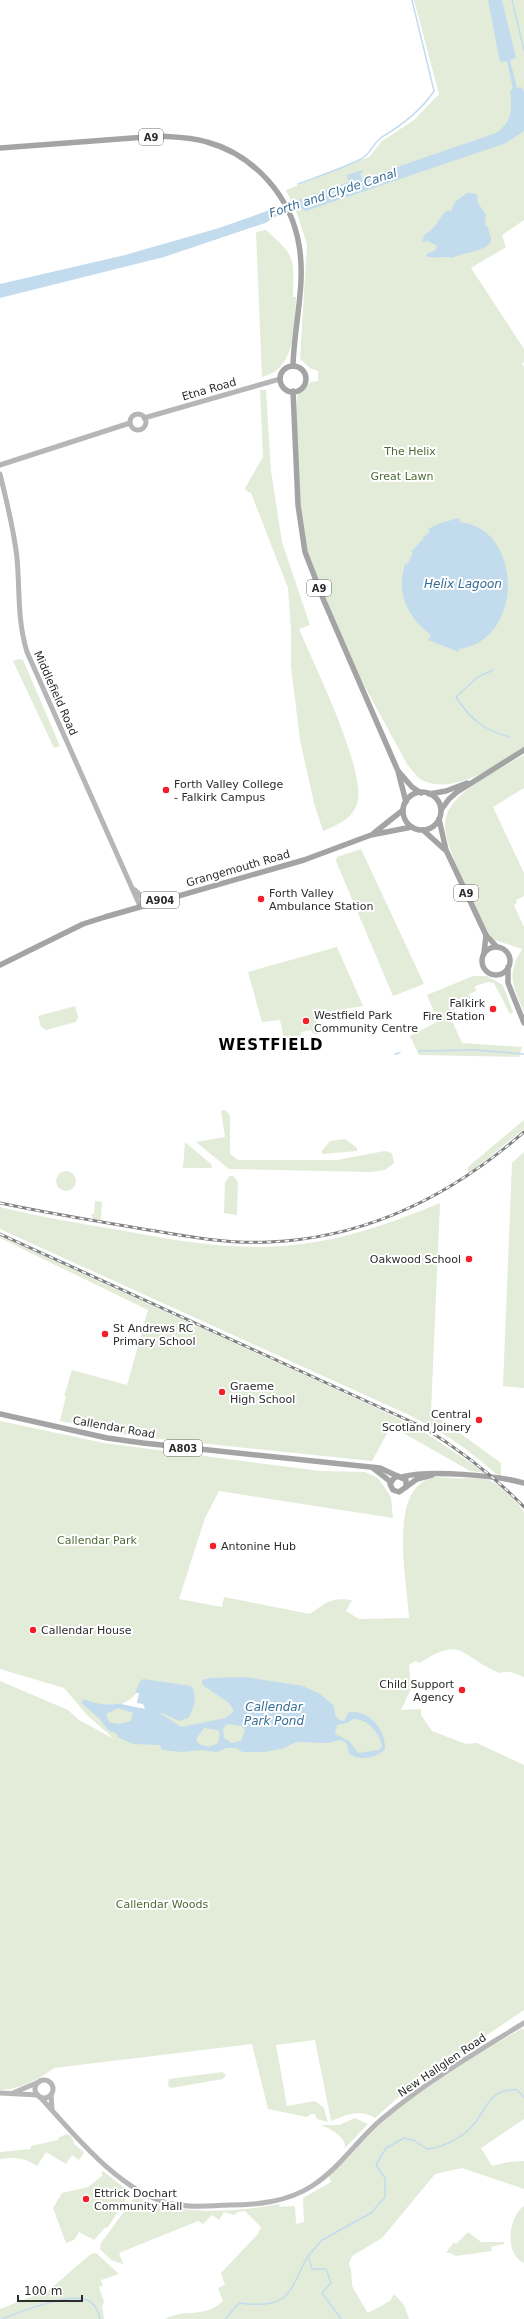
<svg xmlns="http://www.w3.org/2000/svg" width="524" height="2319" font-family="'DejaVu Sans',sans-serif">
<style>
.green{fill:#e2ecd8}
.water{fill:#c2dcee;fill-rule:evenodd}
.pier{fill:#fff}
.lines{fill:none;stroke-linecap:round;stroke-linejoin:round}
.stream{stroke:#c2dcee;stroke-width:1.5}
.secondary{stroke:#b6b6b6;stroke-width:5}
.primary{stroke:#a4a4a4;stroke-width:5.5}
.rail-casing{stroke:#818181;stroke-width:3}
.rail{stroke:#fff;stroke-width:1.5;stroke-dasharray:4.5;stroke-linecap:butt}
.poi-dot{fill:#f41d28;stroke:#fff;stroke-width:1.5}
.labels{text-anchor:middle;stroke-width:4;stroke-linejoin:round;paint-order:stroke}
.shield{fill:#fff;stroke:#6b6b6b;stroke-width:1}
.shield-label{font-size:10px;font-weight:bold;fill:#2c2c2c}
.street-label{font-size:11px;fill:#2c2c2c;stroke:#fff}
.park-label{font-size:11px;fill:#4e6b36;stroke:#fff}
.poi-label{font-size:11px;fill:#2c2c2c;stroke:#fff;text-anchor:start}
.water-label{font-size:12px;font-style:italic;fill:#346d95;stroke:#fff}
.district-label{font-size:15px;font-weight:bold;letter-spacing:1px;fill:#000;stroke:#fff}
</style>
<rect width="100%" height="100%" fill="#fff"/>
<!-- green -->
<g class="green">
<path d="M414,0H524V220L502,235L506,247L471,268L524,349V362L522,364L524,367V750C498,764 455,795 424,781C417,778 412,770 407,764L345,650L305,552L301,529L295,439L297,396L311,382L318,381V371L310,368L300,359L307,245L298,216L286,190L369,157L382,141L414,120L439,94Z"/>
<path d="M266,230C296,257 294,257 293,297H296C295,326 296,369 262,377L256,232Z"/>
<path d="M260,390H266L271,471L282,542L310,625L299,629C313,662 368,774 357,804C351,820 337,825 323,831L314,803L300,740L291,667V630L288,588L251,493L246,491L245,488L263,457Z"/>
<polygon points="19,659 23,660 60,746 54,748 13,661"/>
<path d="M524,755V788L493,807L524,873V896L516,900L517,903L514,905L524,927V1012C513,986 506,975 522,949L492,939C478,913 449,857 445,829C445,822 446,814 450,808C463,786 502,768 524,755Z"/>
<polygon points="361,849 424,984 393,996 336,861 337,857"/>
<polygon points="337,947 363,1006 315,1014 318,1034 314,1034 311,1030 301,1032 300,1037 284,1039 280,1020 262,1022 248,972"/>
<polygon points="473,976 487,976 503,985 513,1012 510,1014 494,983 488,982 475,986 476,991 469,994 472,1001 448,1012 462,1043 522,1047 519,1057 419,1055 410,1036 437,1022 436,1016 427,995"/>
<polygon points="75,1006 78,1017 76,1022 46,1030 41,1027 38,1016"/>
<polygon points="224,1110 228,1112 230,1116 230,1154 238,1160 337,1160 385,1151 392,1153 394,1163 385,1170 371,1172 229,1169 196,1142 225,1137 221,1111"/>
<polygon points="524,1120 524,1129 468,1174 468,1167"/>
<polygon points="345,1139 357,1148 357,1151 322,1154 322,1151 330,1141"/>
<polygon points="185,1142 211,1164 212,1168 183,1168"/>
<polygon points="524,1152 524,1388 503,1386 512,1163"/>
<circle cx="66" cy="1181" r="10"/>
<polygon points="230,1176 233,1176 238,1182 237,1215 224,1213 225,1182"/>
<polygon points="95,1201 102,1202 101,1220 93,1219 91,1214 94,1214"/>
<path d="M440,1203L431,1412L501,1463V1475L496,1474C470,1450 441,1431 409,1415L0,1229V1207C41,1217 83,1224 125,1231C178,1241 229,1250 283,1246C338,1242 389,1224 440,1203Z"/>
<polygon points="0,1236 385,1412 418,1428 486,1473 470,1471 391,1426 372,1461 132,1436 60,1421 66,1396 64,1396 72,1370 127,1385 148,1310 0,1238"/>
<path d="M0,1421L104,1443L320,1471L365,1472L378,1478L391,1497L393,1518L219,1491L205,1518L179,1599L222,1607L224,1597L310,1614C326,1602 332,1597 352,1600L346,1611L359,1619L409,1618C408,1585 385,1484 436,1477C441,1477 448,1478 454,1478C464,1479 478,1477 488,1480C500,1483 516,1502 524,1512V1677C520,1676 514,1672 509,1672C505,1671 501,1674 497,1672C460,1656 463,1635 420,1663L415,1661L409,1665L411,1689L401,1710L421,1709V1715L432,1731L466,1744L477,1743L524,1765V2010L410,2087L375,2118C359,2108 347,2115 331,2121L315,2040L276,2045L287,2106L315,2101L324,2108L328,2122L317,2119L315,2114H311L307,2117L268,2109L252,2044L54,2068C40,2079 18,2090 0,2090V1681L68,1710L79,1720L114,1739L87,1715L64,1688L0,1669Z"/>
<path d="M521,2029H524V2119L481,2148L492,2166L509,2162L524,2161V2189L462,2168L435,2174L382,2238L352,2256L349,2264L351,2269L352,2286L367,2312H370L390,2301L394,2294L404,2305L409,2319H165C185,2308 205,2319 223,2301L218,2288L225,2285L221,2273L258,2234L261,2227L245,2211L237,2212L234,2215L224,2212L219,2220L212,2215L203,2224L198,2221L119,2253L123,2264L111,2260L100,2249L101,2243L134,2198H139C182,2215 234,2213 279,2204L280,2207L295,2206L296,2224L304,2222L303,2198L331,2182L329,2176C357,2148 383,2119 415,2095C448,2070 485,2050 521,2029Z"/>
<polygon points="222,2072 226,2075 223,2079 171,2088 168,2086 169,2079"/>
<path d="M355,2118L368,2124L345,2148C346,2136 330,2129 321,2125H339Z"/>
<path d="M66,2134L71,2136L75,2145L84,2152L79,2160L72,2155L66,2164L46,2152L37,2166C24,2157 15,2157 0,2159V2152L31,2149V2146L58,2140V2138Z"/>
<polygon points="103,2171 126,2189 128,2192 126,2199 108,2227 105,2228 94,2240 79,2232 74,2240 66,2243 53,2208 62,2193 88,2187 103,2175 101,2173"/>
<path d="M524,2206V2263C504,2254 508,2217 524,2206Z"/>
<polygon points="468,2232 481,2242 504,2242 504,2244 491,2247 492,2251 456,2256 450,2253 446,2253 454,2242 456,2244"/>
<polygon points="96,2253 119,2274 101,2280 103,2286 99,2287 104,2302 102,2306 104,2319 0,2319 0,2309 49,2290 91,2254"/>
</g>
<!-- water -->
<g class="water">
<path d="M488,0H502L516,58L510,60L517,88L521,87L524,92V131L506,143L306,211L297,206L280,211L277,216L265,223L164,257L0,298V284L125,255L219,228L349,182L347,175L363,170V172L360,174L362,178H365L496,133C513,121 512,109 510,90L513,89L507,61L500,62Z"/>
<path d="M467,193L477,194L478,203L486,215L485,224C489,228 488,230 490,235C498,251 462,252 452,258C443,255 434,260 426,256L428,253L435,251L437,246L428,241L422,242L425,234C435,230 438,219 446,211H451L455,202Z"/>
<path d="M459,518L460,522C524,529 524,641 459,649V652L428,640L431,635C407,617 396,593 405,564L407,565L413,553L411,552L424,538L423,537L430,532L428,529L440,523Z"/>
<path d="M245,1677L303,1686L320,1694L334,1706L335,1715L339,1720L344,1721L349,1712C370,1710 386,1730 385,1749C375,1759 363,1760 350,1755L346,1742L340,1740L328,1743L296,1742L284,1748L265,1752H242L237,1748H227L216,1752L202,1750L181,1752L162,1750L160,1745L133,1744L118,1737L117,1734L109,1731L99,1718L81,1703L84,1699C100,1706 114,1706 132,1701C137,1694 136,1684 143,1679L191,1686C198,1694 194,1710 188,1718L180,1721L157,1711L181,1727L226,1718L234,1711L229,1703L204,1686L202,1683V1680L210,1678ZM118,1708L133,1713L131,1721L118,1724L109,1722L106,1714ZM353,1719C367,1718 380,1733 382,1746L379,1750L358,1753L349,1741L335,1734L337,1725L347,1723ZM227,1724L242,1726L245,1730L241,1741L232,1743L224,1738L223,1729ZM204,1728L218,1730L220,1735L218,1743L209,1747L199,1744L196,1739Z"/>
</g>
<!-- pier -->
<polygon class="pier" points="136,1693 139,1693 137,1703 143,1704 145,1709 121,1704 131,1699"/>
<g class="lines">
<!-- stream -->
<g class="stream">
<polyline points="512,0 524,50"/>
<path d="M298,184C319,176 341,169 361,159C371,154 373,143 382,137C402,125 421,111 434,91L412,0"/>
<path d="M493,670L478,677L456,697C470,719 485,731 510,737"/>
<polyline points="418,1051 475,1050 524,1054"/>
<polyline points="395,1054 400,1053"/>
<path d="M2,2319C19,2312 73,2291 89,2301C95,2304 99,2313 100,2319"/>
<path d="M225,2319L239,2303C288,2309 288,2296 307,2257"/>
<path d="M341,2319L322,2293L331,2283L326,2269H312L308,2256L322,2240L371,2213L385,2197V2178L376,2165L386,2148L404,2138L415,2141L427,2149C444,2147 462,2138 473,2125C488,2108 489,2088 517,2090L524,2097"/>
</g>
<!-- secondary -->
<g class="secondary">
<circle cx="138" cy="422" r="8"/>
<polyline points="144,418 280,379"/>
<polyline points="0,465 130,423"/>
<path d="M0,474C7,502 14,530 17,558C20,591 17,619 27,652L140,906"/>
<polyline points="135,890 145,900 152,902"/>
<circle cx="44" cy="2089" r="9"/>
<polyline points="0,2093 38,2095"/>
<polyline points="13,2093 39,2082"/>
<polyline points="51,2095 52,2110"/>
<path d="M40,2097C73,2133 119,2191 168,2203C187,2208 209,2206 228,2205C257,2205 287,2202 312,2186C340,2168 357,2140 382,2119C426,2082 475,2053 524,2023"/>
</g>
<!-- primary -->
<g class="primary">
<path d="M0,148L159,136C175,137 191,137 207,142C254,155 291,196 299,245C306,284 294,326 293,366"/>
<circle cx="293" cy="379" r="13"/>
<polyline points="293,391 298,505 305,552 324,601 398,771 406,802"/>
<polyline points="399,772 412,787 421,793"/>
<circle cx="422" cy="811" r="19"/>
<polyline points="429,794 446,791 467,783"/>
<polyline points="441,810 449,799 457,792 524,750"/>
<polyline points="439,819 446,850 486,935 497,947"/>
<polyline points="423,830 444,849"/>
<polyline points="374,833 403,810"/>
<circle cx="496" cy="961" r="14"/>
<polyline points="484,953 486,935"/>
<polyline points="0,965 83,924 105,917 304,860 371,835 412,827"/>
<polyline points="508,967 508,983 524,1023"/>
<polyline points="0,1414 107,1438 143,1443 380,1468 406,1480 406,1487"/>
<polyline points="373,1468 391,1482"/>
<polyline points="398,1476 394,1478 390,1484 393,1490 399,1492 417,1479 432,1475"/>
<path d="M402,1477C429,1470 496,1475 524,1483"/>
</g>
<!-- rail casing -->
<g class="rail-casing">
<g id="rail">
<path d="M0,1203C47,1213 95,1221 143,1229C184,1236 226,1244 269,1242C366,1238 452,1195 524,1132"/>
<path d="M0,1234L423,1427C460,1450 494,1476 524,1507"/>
</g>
</g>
<!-- rail -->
<use href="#rail" class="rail"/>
</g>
<!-- markers -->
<g class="poi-dot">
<circle cx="166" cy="790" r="4"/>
<circle cx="261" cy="899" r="4"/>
<circle cx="493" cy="1009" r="4"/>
<circle cx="306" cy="1021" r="4"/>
<circle cx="469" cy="1259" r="4"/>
<circle cx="105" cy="1334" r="4"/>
<circle cx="222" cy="1392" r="4"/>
<circle cx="479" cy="1420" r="4"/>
<circle cx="213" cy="1546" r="4"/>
<circle cx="33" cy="1630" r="4"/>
<circle cx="462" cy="1690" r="4"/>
<circle cx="86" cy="2199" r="4"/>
</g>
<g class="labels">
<!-- shield labels -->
<g class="shield">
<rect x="139" y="129" width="24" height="16" rx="3"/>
<rect x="307" y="580" width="24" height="16" rx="3"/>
<rect x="454" y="885" width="24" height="16" rx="3"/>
<rect x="141" y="892" width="38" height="16" rx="3"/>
<rect x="164" y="1440" width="38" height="16" rx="3"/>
</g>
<g class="shield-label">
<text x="151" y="141">A9</text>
<text x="319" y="592">A9</text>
<text x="466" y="897">A9</text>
<text x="160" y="904">A904</text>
<text x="183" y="1452">A803</text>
</g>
<!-- street labels -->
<g class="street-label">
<text transform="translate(209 389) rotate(-16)" y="4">Etna Road</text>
<text transform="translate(56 693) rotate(66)" y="4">Middlefield Road</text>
<text transform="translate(238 868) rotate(-16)" y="4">Grangemouth Road</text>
<text transform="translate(114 1427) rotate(10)" y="4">Callendar Road</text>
<text transform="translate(442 2065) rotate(-34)" y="4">New Hallglen Road</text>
</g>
<!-- park labels -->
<g class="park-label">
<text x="410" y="455">The Helix</text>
<text x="402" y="480">Great Lawn</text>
<text x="97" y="1544">Callendar Park</text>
<text x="162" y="1908">Callendar Woods</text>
</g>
<!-- poi labels -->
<g class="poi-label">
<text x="174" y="788">Forth Valley College<tspan x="174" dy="13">- Falkirk Campus</tspan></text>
<text x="269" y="897">Forth Valley<tspan x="269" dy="13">Ambulance Station</tspan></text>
<text x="485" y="1007" text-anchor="end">Falkirk<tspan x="485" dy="13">Fire Station</tspan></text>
<text x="314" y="1019">Westfield Park<tspan x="314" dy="13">Community Centre</tspan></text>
<text x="461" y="1263" text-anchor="end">Oakwood School</text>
<text x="113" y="1332">St Andrews RC<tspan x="113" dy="13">Primary School</tspan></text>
<text x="230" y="1390">Graeme<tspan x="230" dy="13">High School</tspan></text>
<text x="471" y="1418" text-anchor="end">Central<tspan x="471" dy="13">Scotland Joinery</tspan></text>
<text x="221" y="1550">Antonine Hub</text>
<text x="41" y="1634">Callendar House</text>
<text x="454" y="1688" text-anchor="end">Child Support<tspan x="454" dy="13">Agency</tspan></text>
<text x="94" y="2197">Ettrick Dochart<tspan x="94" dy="13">Community Hall</tspan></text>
</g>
<!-- water labels -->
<g class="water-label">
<text transform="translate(333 193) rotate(-18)" y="4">Forth and Clyde Canal</text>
<text x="463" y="588">Helix Lagoon</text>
<text x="274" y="1711">Callendar<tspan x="274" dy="14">Park Pond</tspan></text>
</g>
<!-- district labels -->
<g class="district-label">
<text x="271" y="1050">WESTFIELD</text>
</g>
</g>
<!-- scale -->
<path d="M18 2295v6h64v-6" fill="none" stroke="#2c2c2c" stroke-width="2"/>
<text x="24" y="2295" font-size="12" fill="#2c2c2c" stroke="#ffffff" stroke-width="3" paint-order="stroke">100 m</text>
</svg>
